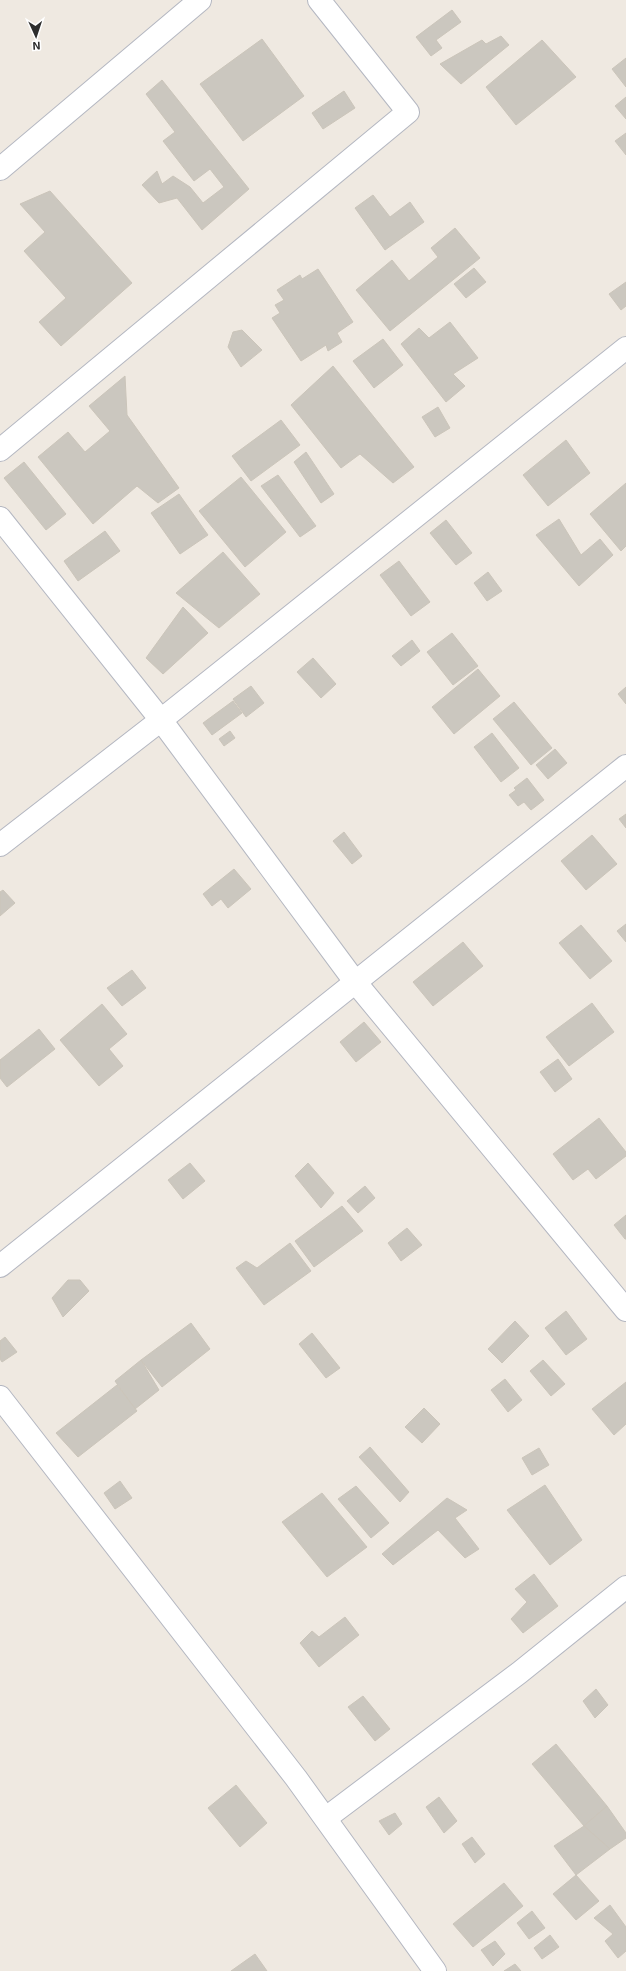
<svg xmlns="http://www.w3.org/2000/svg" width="626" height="1971" font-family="'Exo 2',sans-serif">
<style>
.building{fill:#cbc7bf;stroke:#cbc5ba}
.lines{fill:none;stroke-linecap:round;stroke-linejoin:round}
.minor-casing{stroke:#b4b7c1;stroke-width:24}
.minor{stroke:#fff;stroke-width:22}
</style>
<rect width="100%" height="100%" fill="#efe9e1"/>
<!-- building -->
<g class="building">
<polygon points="452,10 461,22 436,40 442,48 431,56 416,37"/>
<polygon points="501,36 509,45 461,84 440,64 482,40 486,44"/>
<polygon points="262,39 304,96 243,141 200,84"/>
<polygon points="542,40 576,77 516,125 486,87"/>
<polygon points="626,58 626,87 612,69"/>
<polygon points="162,80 249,189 202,230 177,198 159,203 142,185 157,171 162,184 173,176 190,187 203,203 224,187 210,169 194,181 163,141 175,132 146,94"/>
<polygon points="344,91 355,108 323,129 312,113"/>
<polygon points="626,97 626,119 615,106"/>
<polygon points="626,133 626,155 615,141"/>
<polygon points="50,191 132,283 61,346 39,322 66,298 24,251 45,232 20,204"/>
<polygon points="373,195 390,217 410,202 424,222 385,250 355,208"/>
<polygon points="455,228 480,258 390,331 356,290 392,260 409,281 438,257 431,248"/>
<polygon points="474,268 486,282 466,298 454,284"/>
<polygon points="318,269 353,322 337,333 342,342 328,351 326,345 301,361 272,318 280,313 275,305 284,300 277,290 300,275 302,279"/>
<polygon points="626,282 626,306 621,310 609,294"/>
<polygon points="450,322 478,358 453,374 465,386 446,402 401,344 419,328 429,338"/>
<polygon points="242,330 262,350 241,367 228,347 233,332"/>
<polygon points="383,339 403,365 374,388 353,361"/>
<polygon points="333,366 414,467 393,483 360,454 341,468 291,405"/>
<polygon points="125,376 127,415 179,488 158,503 137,486 93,524 38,457 68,432 85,452 110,431 89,406"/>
<polygon points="438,407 450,428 435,437 422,417"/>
<polygon points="281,420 300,445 251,481 232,456"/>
<polygon points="566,440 590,473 548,506 523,475"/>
<polygon points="306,452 334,494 321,503 294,462"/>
<polygon points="24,462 66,514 46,530 4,478"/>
<polygon points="278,475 316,526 300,537 261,486"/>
<polygon points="241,477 286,532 245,567 199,511"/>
<polygon points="626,483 626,546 621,551 590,514"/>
<polygon points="179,494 208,535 180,554 151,513"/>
<polygon points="559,519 581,555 600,539 613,555 579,586 536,535"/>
<polygon points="446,520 472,553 456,565 430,533"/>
<polygon points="105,531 120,551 78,581 64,561"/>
<polygon points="223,552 260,594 219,628 176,593"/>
<polygon points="399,561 430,602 411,616 380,575"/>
<polygon points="488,572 502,591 487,601 474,583"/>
<polygon points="183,607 208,633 163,674 146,658"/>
<polygon points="452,633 478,666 453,685 427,652"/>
<polygon points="412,640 420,651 401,666 392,656"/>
<polygon points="313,658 336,684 321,698 297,672"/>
<polygon points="478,669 500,696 454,734 432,707"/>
<polygon points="251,686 264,703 246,717 233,699"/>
<polygon points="626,687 626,704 618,694"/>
<polygon points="233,701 242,713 212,735 203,723"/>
<polygon points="514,702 552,748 531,765 493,719"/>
<polygon points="230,731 235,738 224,746 219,739"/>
<polygon points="492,733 519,768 501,782 474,747"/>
<polygon points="555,749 567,763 548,779 536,765"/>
<polygon points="527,778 544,800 531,810 524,802 518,806 509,795 516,790 514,788"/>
<polygon points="626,814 626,828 619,819"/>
<polygon points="344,832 362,856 352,864 333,841"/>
<polygon points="592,835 617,864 586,890 561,861"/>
<polygon points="234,869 251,889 228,908 221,899 212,906 203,894"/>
<polygon points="3,890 15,903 0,916 0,892"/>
<polygon points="626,924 626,942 617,931"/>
<polygon points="581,925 612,961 590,979 559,943"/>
<polygon points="463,942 483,966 433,1006 413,982"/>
<polygon points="132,970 146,988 122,1006 107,988"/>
<polygon points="592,1003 614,1032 569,1066 546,1037"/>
<polygon points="102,1004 127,1034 109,1049 123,1066 99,1086 60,1040"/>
<polygon points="364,1022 381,1042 356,1062 340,1042"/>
<polygon points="39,1029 55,1049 7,1087 0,1078 0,1060"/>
<polygon points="558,1059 572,1079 555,1092 540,1072"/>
<polygon points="599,1118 626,1152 626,1156 596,1179 588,1169 573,1180 553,1154"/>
<polygon points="190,1163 205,1181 183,1199 168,1180"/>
<polygon points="308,1163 334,1193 321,1208 295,1176"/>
<polygon points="365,1186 375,1198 358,1213 347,1201"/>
<polygon points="342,1206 363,1231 314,1267 295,1241"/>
<polygon points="626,1215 626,1239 625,1239 614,1225"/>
<polygon points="407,1228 422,1245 401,1261 388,1243"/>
<polygon points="290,1243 311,1271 264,1305 236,1268 246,1261 257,1268"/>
<polygon points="68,1280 80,1280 89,1291 63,1317 52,1298"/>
<polygon points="566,1311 587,1339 566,1355 545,1328"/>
<polygon points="515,1321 529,1336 502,1363 488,1349"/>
<polygon points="191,1323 210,1349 162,1387 141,1360"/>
<polygon points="312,1333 340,1368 326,1378 299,1344"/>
<polygon points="5,1337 17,1352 2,1362 0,1359 0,1341"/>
<polygon points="141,1360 159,1390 135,1409 115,1381"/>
<polygon points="543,1360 565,1384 551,1396 530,1371"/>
<polygon points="505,1379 522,1400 508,1412 491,1390"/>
<polygon points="626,1382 626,1424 614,1435 592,1409"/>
<polygon points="117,1385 137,1411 78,1457 56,1433"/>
<polygon points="424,1408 440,1424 422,1443 405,1427"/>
<polygon points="370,1447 409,1492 400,1502 359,1457"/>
<polygon points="539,1448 549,1465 532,1475 522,1458"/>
<polygon points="120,1481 132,1498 115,1509 104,1493"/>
<polygon points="545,1485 582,1540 550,1565 507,1510"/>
<polygon points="356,1486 389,1523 371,1538 338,1499"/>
<polygon points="322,1493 367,1547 327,1577 282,1522"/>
<polygon points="447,1498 467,1510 455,1518 479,1549 465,1558 438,1530 393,1565 382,1554"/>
<polygon points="534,1574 558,1606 523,1633 511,1619 527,1602 515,1589"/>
<polygon points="345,1617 359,1635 319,1667 300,1643 312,1631 319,1637"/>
<polygon points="596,1689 608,1705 595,1718 583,1701"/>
<polygon points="363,1696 390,1729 375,1741 348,1707"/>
<polygon points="556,1744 607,1806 584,1826 532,1764"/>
<polygon points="236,1785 267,1823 240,1847 208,1808"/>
<polygon points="439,1797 457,1821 444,1833 426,1807"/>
<polygon points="607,1806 626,1833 626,1838 610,1849 584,1826"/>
<polygon points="395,1813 402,1824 389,1835 379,1821"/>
<polygon points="584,1826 610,1849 576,1875 554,1846"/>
<polygon points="472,1837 485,1854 475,1863 462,1844"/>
<polygon points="576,1875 599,1901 576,1920 553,1894"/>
<polygon points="504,1883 523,1906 473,1947 453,1924"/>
<polygon points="610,1905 626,1927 626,1951 618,1958 605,1941 613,1934 594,1918"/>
<polygon points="532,1911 545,1928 529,1939 517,1923"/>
<polygon points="550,1935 559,1947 542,1959 534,1948"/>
<polygon points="495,1941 505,1954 493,1966 481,1950"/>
<polygon points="255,1954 267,1971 231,1971"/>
<polygon points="515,1964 521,1971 504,1971"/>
</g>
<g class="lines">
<!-- minor casing -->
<g class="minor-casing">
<g id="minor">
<polyline points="0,169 200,0"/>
<polyline points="0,450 408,112 319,0"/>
<polyline points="0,518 161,720 356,983 626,1310"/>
<polyline points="0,845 161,720 626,348"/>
<polyline points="0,1266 626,766"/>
<polyline points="0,1397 296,1778 435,1971"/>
<polyline points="326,1818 519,1673 626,1587"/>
</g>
</g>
<!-- minor -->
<use href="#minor" class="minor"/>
</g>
<!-- north arrow -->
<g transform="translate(36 36) rotate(177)" stroke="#ffffff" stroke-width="3" paint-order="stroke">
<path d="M0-3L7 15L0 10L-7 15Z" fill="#2e2e2e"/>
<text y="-6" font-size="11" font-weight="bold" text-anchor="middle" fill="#2e2e2e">N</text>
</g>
</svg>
